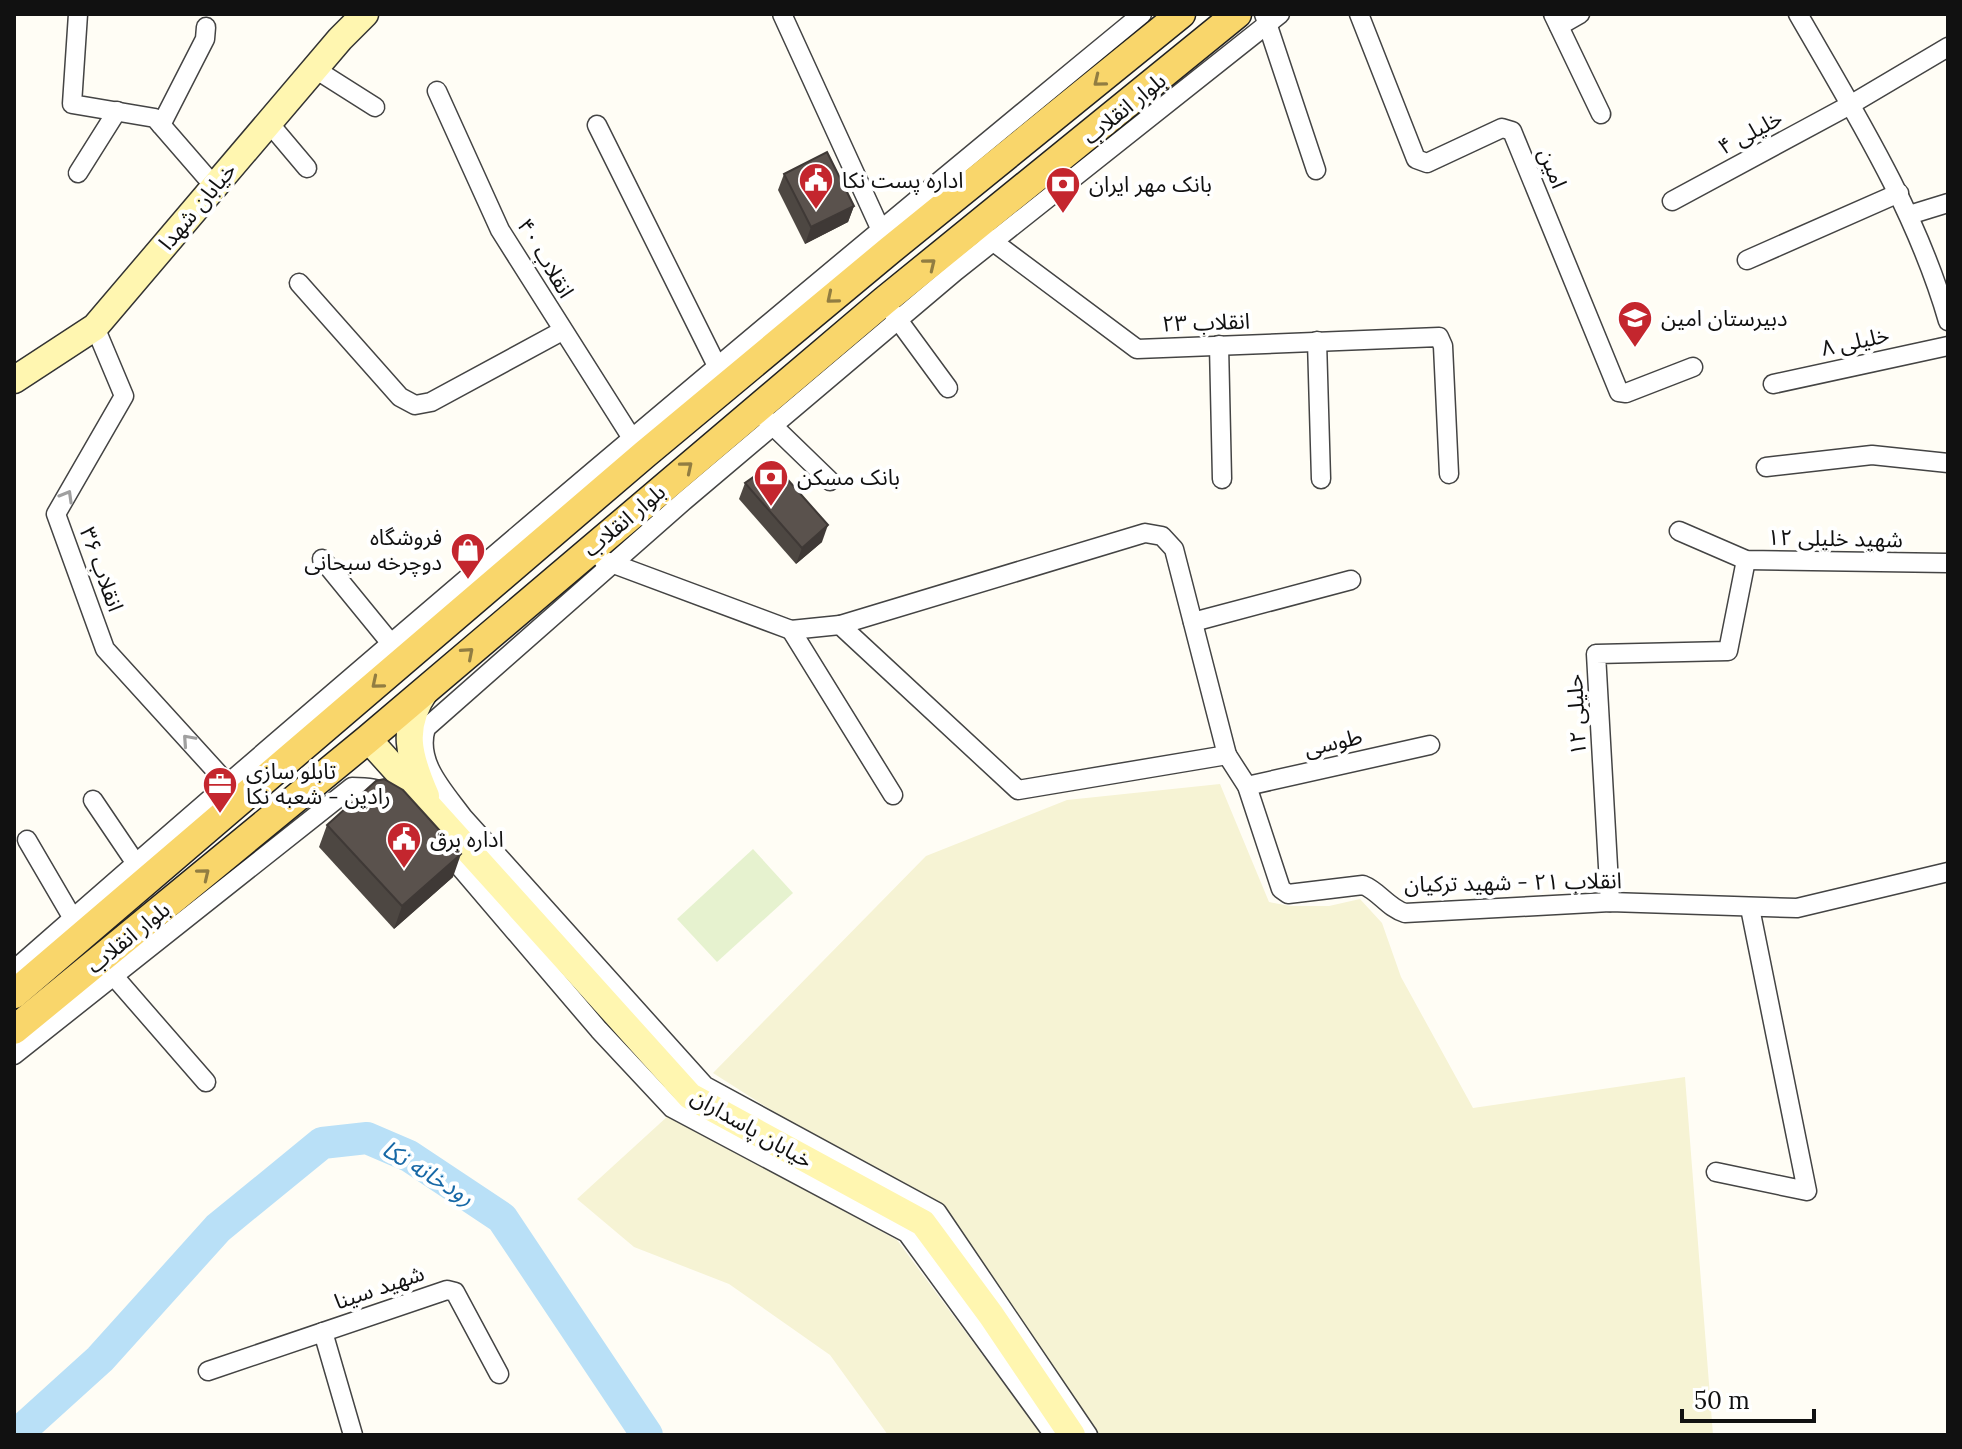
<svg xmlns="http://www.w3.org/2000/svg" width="1962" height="1449" font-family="Lora,'Noto Sans Arabic',serif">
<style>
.farmland{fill:#f6f3d4}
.pitch{fill:#e6f2cf}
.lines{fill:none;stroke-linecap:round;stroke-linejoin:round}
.river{stroke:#b9e0f7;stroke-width:32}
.street-casing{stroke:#444;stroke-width:21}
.secondary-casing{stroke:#333;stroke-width:29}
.primary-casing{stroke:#222;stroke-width:31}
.street{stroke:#fff;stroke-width:18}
.secondary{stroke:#fff6b0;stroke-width:26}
.primary{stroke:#f9d66b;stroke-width:28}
.wall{fill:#4d4742}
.shaded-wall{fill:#3f3936}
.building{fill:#5a524d;stroke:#3f3936;stroke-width:2}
.oneway{stroke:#917d42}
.oneway2{stroke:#a0a0a0}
.labels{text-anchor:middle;stroke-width:8;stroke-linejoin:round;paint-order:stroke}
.street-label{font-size:22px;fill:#111;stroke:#fff}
.poi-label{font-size:22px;fill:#111;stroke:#fff;text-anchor:start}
.water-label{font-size:24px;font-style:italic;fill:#1768a6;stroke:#fff}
</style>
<rect width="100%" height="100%" fill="#fffdf5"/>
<!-- farmland -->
<g class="farmland">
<polygon points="1220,784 1269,902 1290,906 1329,906 1360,899 1382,923 1401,977 1473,1108 1685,1077 1713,1435 1098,1435 942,1206 807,1133 713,1073 926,856 1067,800"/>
<polygon points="669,1115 897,1240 1042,1435 888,1435 830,1355 729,1284 634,1247 577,1199"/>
</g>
<!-- pitch -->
<polygon class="pitch" points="753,849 793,893 717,962 677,919"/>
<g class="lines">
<!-- river -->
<polyline class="river" points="16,1435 100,1359 218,1228 322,1143 367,1138 409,1156 502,1218 647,1435"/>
<!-- street casing -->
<g class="street-casing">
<g id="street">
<polyline points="78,14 72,104 155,118 214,186"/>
<polyline points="782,14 884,237"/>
<polyline points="1264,14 1316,170"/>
<polyline points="1359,14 1416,159 1427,163 1502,128 1512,131 1619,392 1626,393 1693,367"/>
<polyline points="1553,14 1601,114"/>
<path d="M1798,14C1855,113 1916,210 1948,321"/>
<polyline points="1559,26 1580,14"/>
<polyline points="315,69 375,107"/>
<polyline points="437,91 500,230 633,440"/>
<polyline points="269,123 307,168"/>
<polyline points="161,125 205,39 206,27"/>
<polyline points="597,125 722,376"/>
<polyline points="78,173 117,111"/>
<polyline points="1672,201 1850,105 1948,47"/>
<polyline points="1909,215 1948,203"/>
<polyline points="987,237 1137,349 1439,337 1443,346 1449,474"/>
<polyline points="1747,260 1899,193"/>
<polyline points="299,283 400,397 415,405 431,402 562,331"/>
<polyline points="893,313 948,388"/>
<polyline points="95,327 124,396 56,514 105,649 236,793"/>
<polyline points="1317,341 1321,479"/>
<polyline points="1219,345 1222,479"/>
<polyline points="1773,384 1948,346"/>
<polyline points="766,419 830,481"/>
<polyline points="1766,467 1872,455 1948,463"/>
<polyline points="1679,531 1746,560 1948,563"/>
<polyline points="322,559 398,652"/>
<path d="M603,560L791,630L840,625L1018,790L1227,755L1247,786L1281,889L1288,894L1363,885C1379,891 1388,908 1405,913L1610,902L1797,908L1948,872"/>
<polyline points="1193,622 1351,580"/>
<polyline points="840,625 1145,533 1162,536 1174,549 1227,755"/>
<polyline points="791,630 893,795"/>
<polyline points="1247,786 1430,745"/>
<polyline points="93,800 143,874"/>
<polyline points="27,840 79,929"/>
<polyline points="441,845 599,1030 672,1108 907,1233 1054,1435"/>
<polyline points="1610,902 1596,654 1728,651 1746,560"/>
<polyline points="105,966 206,1082"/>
<path d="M14,970C384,645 761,327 1142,14"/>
<path d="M14,1055L352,787C367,787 380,788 392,796"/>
<polyline points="1716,1172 1807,1191 1750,908"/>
<polyline points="323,1332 353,1435"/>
<polyline points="208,1371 447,1290 455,1292 499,1374"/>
<path d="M1088,1435L937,1212L705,1086L463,817C444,791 415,762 426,728L685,500L956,271L1280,14"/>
</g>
</g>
<!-- secondary casing -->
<g class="secondary-casing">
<g id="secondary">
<polyline points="14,380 95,327 340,39 365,14"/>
<polyline points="368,739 690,1096 923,1223 991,1315 1072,1435"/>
<path d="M426,796C409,757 400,727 426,690"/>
</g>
</g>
<!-- primary casing -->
<g class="primary-casing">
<g id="primary">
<polyline points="14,994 645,454 890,250 1181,14"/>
<polyline points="14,1030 368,739 884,301 1237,14"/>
</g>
</g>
<!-- street -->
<use href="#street" class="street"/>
<!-- secondary -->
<use href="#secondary" class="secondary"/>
<!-- primary -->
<use href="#primary" class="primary"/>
</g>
<!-- wall -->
<g class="wall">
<polygon points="784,174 854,206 848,222 805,244 778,190"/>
<polygon points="745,483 822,542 796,564 739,499"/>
<polygon points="327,825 453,877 394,929 319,847"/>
</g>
<!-- shaded-wall -->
<g class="shaded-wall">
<polygon points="854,206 848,222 805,244 811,227"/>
<polygon points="828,525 822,542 796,564 802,548"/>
<polygon points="461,854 453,877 394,929 402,906"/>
</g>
<!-- building -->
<g class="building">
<polygon points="827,152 854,206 811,227 784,174"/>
<polygon points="773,463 828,525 802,548 745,483"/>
<polygon points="384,779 403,790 461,854 402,906 327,825 376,781"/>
</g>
<!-- one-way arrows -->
<defs><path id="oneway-chevron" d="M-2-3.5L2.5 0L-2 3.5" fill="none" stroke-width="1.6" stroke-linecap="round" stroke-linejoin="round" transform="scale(2)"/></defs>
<g class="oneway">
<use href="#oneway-chevron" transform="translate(1099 81) rotate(141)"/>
<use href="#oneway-chevron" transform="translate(930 264) rotate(-39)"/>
<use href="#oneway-chevron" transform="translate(832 298) rotate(140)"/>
<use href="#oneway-chevron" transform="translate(687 467) rotate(-40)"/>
<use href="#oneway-chevron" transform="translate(468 653) rotate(-41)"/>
<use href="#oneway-chevron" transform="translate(377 683) rotate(140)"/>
<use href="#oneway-chevron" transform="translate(204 874) rotate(-39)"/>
</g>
<g class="oneway2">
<use href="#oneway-chevron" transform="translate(67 496) rotate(-60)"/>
<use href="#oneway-chevron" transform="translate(188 740) rotate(-132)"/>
</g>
<!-- icons -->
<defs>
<g id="civic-pin" transform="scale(1.8)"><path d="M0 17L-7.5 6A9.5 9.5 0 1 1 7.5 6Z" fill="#c4262e" stroke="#fff"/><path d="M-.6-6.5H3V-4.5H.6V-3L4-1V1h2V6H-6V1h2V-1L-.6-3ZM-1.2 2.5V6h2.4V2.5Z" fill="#fff"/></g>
<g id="bank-pin" transform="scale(1.8)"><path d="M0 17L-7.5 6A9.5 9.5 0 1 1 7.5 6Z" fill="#c4262e" stroke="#fff"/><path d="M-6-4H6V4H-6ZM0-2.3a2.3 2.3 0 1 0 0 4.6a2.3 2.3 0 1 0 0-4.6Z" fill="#fff"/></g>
<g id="school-pin" transform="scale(1.8)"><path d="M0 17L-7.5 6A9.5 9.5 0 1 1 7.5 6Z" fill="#c4262e" stroke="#fff"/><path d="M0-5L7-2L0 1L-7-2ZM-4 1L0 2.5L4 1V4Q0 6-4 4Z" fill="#fff"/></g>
<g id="shop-pin" transform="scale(1.8)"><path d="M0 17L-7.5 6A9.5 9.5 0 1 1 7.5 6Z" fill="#c4262e" stroke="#fff"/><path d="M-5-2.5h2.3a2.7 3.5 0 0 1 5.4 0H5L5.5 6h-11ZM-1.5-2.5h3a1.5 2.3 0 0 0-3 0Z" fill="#fff"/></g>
<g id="office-pin" transform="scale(1.8)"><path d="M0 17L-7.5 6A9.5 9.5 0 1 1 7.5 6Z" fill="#c4262e" stroke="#fff"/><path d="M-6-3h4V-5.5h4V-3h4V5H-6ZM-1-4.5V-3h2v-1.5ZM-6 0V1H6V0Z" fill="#fff"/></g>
</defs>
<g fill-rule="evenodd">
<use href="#civic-pin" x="816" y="180"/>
<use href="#bank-pin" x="1063" y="184"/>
<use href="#school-pin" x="1635" y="318"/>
<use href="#bank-pin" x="771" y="477"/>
<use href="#shop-pin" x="468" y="550"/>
<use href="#office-pin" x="220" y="784"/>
<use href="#civic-pin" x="404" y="839"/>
</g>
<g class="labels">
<!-- street labels -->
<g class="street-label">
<text transform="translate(1124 108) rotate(-39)" y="8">بلوار انقلاب</text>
<text transform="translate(1750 132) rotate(-28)" y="8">خلیلی ۴</text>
<text transform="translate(1553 168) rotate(68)" y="8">امین</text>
<text transform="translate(197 206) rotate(-50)" y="8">خیابان شهدا</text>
<text transform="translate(546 258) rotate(59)" y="8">انقلاب ۴۰</text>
<text transform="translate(1206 322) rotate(-2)" y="8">انقلاب ۲۳</text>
<text transform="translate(1855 341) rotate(-12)" y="8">خلیلی ۸</text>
<text transform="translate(624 520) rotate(-40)" y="8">بلوار انقلاب</text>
<text transform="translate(1835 538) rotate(1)" y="8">شهید خلیلی ۱۲</text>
<text transform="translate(102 569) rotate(70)" y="8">انقلاب ۳۶</text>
<text transform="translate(1576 715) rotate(-93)" y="8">حلیلی ۱۲</text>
<text transform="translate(1333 742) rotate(-13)" y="8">طوسی</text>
<text transform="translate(1513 882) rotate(-1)" y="8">انقلاب ۲۱ - شهید ترکیان</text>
<text transform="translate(128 937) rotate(-39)" y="8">بلوار انقلاب</text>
<text transform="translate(752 1128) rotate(30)" y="8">خیابان پاسداران</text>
<text transform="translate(379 1287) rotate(-19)" y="8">شهید سینا</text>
</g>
<!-- poi labels -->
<g class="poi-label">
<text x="842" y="188">اداره پست نکا</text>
<text x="1089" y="192">بانک مهر ایران</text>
<text x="1661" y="326">دبیرستان امین</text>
<text x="797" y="485">بانک مسکن</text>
<text x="442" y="545" text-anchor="end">فروشگاه<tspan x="442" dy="25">دوچرخه سبحانی</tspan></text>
<text x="246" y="779">تابلو سازی<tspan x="246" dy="25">رادین - شعبه نکا</tspan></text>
<text x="430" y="847">اداره برق</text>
</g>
<!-- water labels -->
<g class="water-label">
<text transform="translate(428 1173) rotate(31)" y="8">رودخانه نکا</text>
</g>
</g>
<!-- border -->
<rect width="1962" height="1449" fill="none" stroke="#111111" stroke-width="32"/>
<!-- scale -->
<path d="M1682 1409v12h132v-12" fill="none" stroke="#111111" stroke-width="4"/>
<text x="1694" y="1409" font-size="24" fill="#111111" stroke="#ffffff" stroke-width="6" paint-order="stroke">50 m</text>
</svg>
